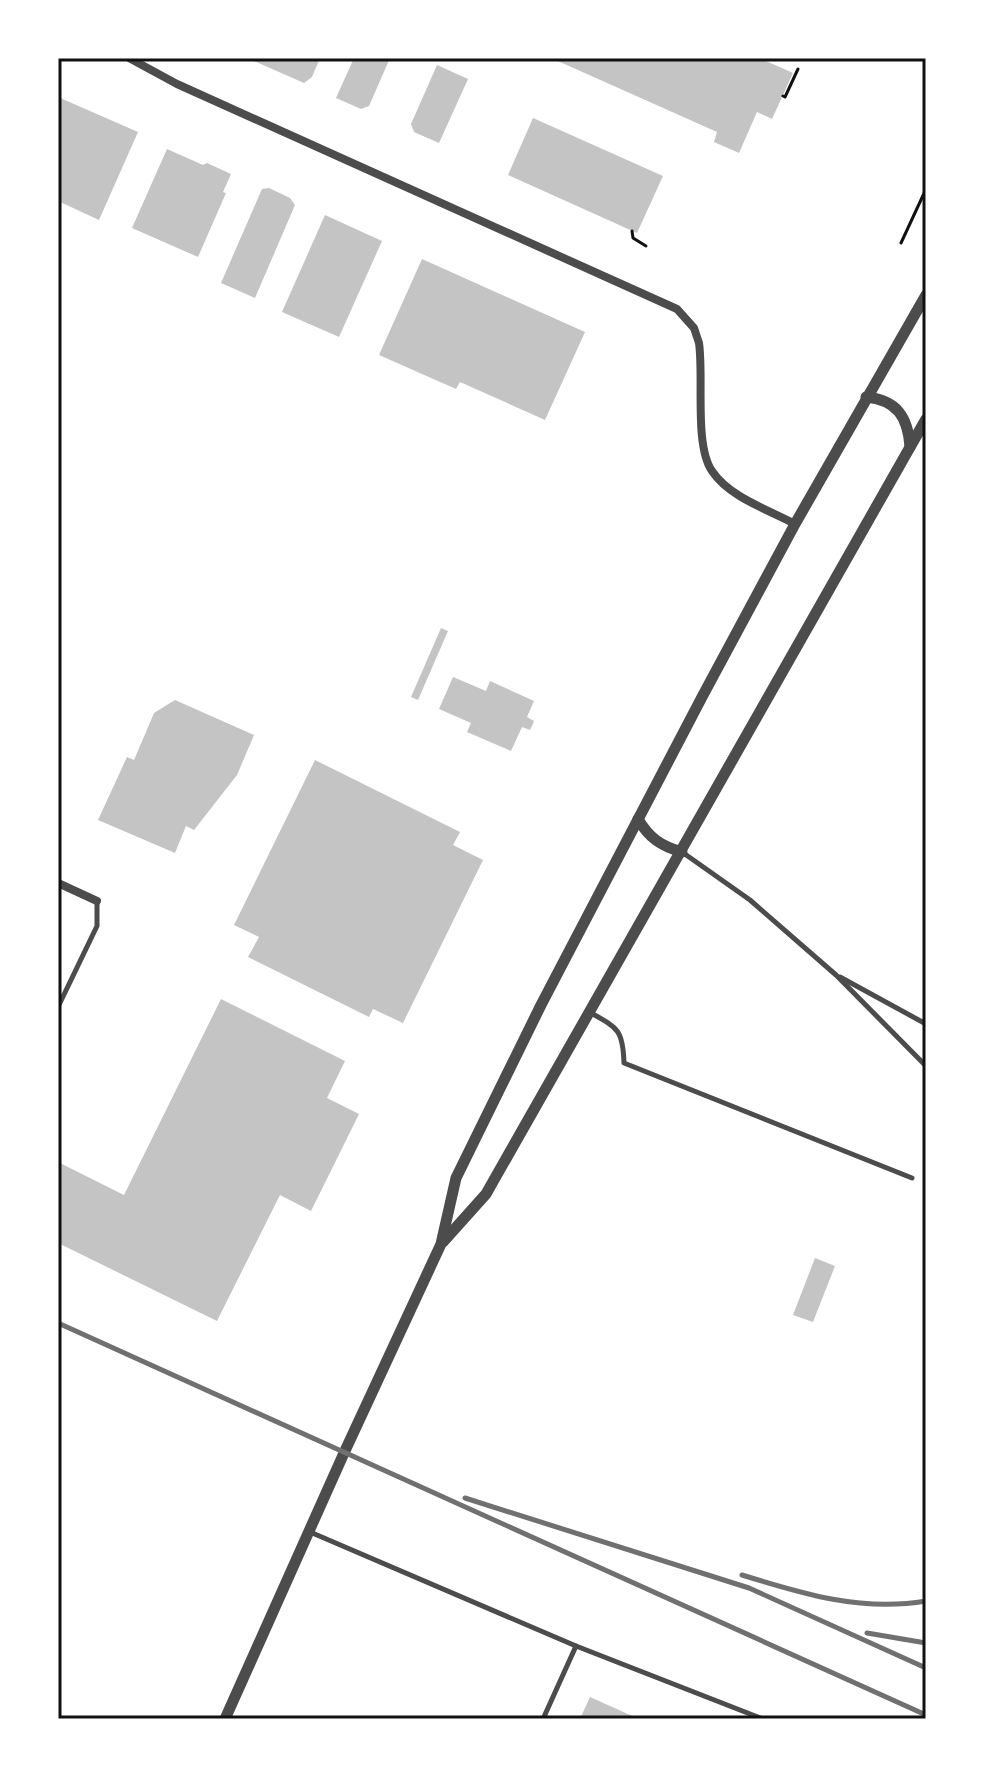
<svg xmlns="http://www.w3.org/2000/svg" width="984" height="1777" viewBox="0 0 984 1777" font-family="Montserrat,sans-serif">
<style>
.building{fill:#c4c4c4}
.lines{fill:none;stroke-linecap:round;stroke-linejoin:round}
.path{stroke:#111;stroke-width:3}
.service{stroke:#4c4c4c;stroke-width:5}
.minor{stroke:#4c4c4c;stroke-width:8}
.tertiary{stroke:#4c4c4c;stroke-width:11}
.rail{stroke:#707070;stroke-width:5}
.neatline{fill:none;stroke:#111;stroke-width:3}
</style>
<rect width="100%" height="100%" fill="#fff"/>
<g class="building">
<path d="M247,58H320L312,77L304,83Z"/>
<path d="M354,58H390L369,106L361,109L336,98Z"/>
<path d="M551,58H759L793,73L772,119L757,112L739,153L714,142L717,132Z"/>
<path d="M437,65L468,79L439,143L414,132L411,124Z"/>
<path d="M58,97L138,132L99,220L58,201Z"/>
<path d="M533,118L663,176L637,233L508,175Z"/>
<path d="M167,149L203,165L207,163L231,174L223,192L226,193L198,257L132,228Z"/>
<path d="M269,188L290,198L295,205L255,298L221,283L262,189Z"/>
<path d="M325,215L382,241L339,337L282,312Z"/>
<path d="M422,259L585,332L545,420L460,382L456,389L379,355Z"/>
<path d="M441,628L448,631L418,700L411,697Z"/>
<path d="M453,677L486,691L490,681L534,701L527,717L534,721L532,726L530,730L522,727L511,751L467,732L471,723L439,709Z"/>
<path d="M175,700L254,735L237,775L194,830L186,826L175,853L98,820L127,757L134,760L154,713Z"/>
<path d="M315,760L460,832L453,845L483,860L403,1023L373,1009L369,1017L248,957L259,937L234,925Z"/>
<path d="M221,999L345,1061L327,1098L359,1114L311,1211L280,1195L217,1321L58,1243V1162L124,1195Z"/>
<path d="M815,1258L835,1266L813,1322L793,1315Z"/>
<path d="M590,1697L639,1719H580Z"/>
</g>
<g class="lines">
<g class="path">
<path d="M783,96L785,97L798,69"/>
<path d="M632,231L633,238L646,246"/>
<path d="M901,243L926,189"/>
</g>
<g class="service">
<path d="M682,852L750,900L836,975L926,1066"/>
<path d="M840,977L926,1024"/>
<path d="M58,1007L97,926V901"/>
<path d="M591,1013C618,1028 623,1030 624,1063L912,1178"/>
<path d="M310,1532L576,1646L763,1719"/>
<path d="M543,1719L576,1646"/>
</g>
<g class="minor">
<path d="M129,58L177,84L677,309L694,328L699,343C704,377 694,445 712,471C729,497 769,510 795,524"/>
<path d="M58,883L97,901"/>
</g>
<g class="tertiary">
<path d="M866,397C897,400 908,417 910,447"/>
<path d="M638,819C649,838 661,846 682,852"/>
<path d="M443,1242L486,1194L926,419"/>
<path d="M225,1719L344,1453L441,1244L456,1178L541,1005L702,697L795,524L926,295"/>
</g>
<g class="rail">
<path d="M58,1323L926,1715"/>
<path d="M465,1498L749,1588L926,1668"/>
<path d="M742,1575C803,1594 862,1612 926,1601"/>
<path d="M867,1633L926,1643"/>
</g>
</g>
<rect width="984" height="1777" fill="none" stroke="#ffffff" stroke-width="120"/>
<rect x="60" y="60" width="864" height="1657" class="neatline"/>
</svg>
